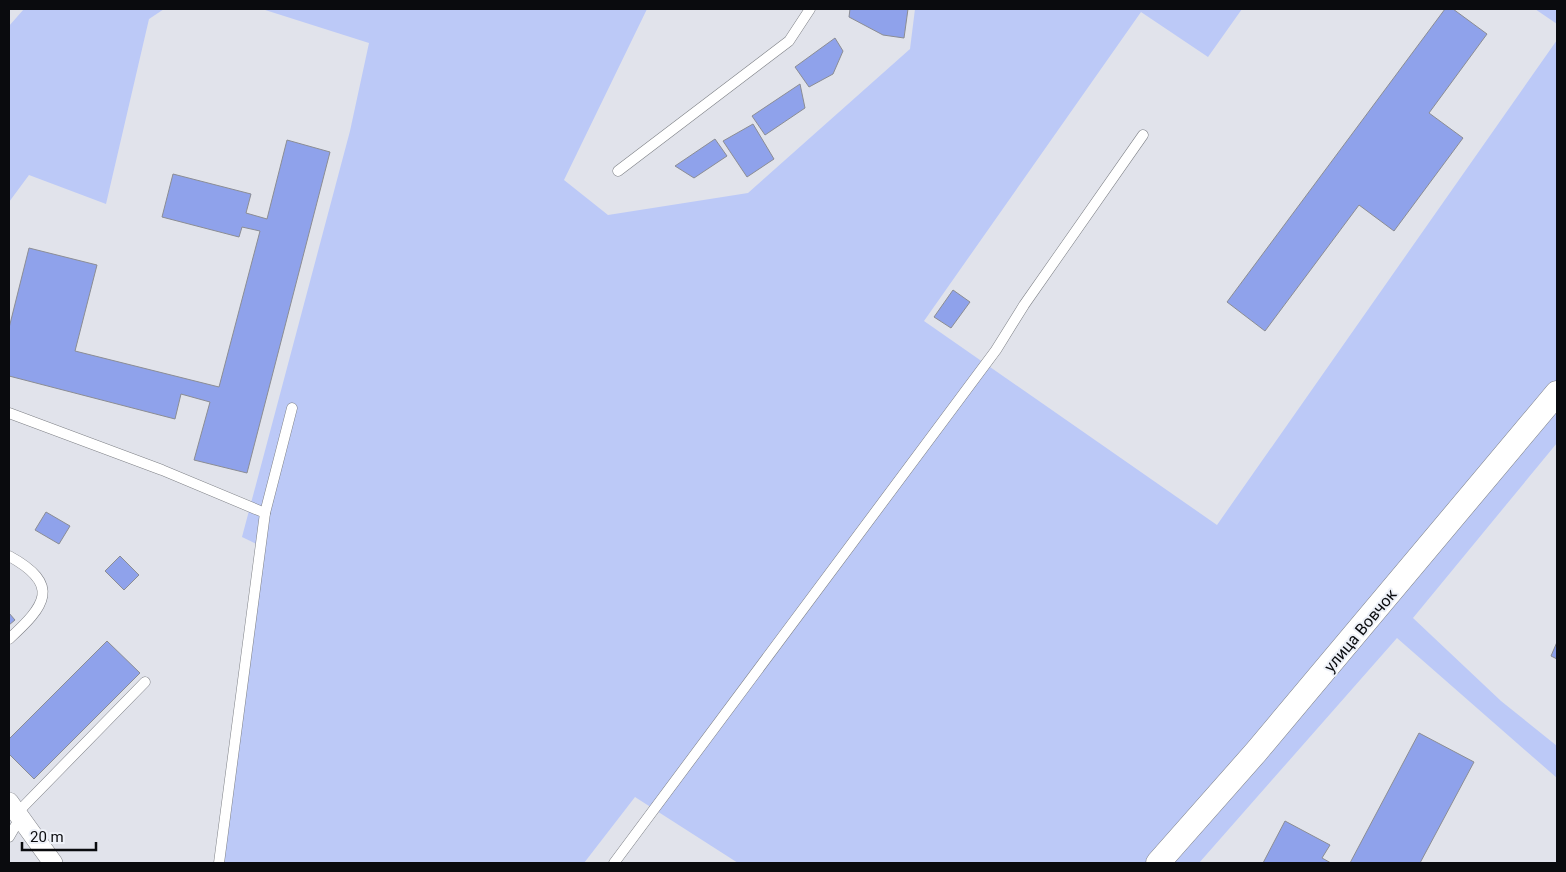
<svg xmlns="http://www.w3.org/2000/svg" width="1566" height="872" viewBox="0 0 1566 872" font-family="Roboto,sans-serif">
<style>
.green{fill:#bcc9f7}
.building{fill:#8fa2eb;stroke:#8b8d94}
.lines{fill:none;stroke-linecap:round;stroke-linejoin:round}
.service-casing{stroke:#7e8086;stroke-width:11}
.minor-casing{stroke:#7e8086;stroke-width:20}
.tertiary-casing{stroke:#7e8086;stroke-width:25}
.service{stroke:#fff;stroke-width:10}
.minor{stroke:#fff;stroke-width:19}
.tertiary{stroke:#fff;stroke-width:24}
.labels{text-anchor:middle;stroke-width:4;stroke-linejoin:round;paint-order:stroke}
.street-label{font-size:16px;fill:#0a0b0e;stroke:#eef1f8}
</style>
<rect width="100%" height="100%" fill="#e1e3eb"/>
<g class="green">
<path d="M24,9H164L149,19L106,204L29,175L9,202V26Z"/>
<path d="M262,9H647L564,180L608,215L748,193L910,49L915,9H1242L1208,57L1141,12L924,321L1217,525L1557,40V443L1413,618L1501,701L1557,746V778L1397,638L1199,863H738L635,797L584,863H219L261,546L242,537L350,131L369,43Z"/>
<path d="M1535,9H1557V24Z"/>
</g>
<g class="building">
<path d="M850,9H908L904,38L883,35L849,17Z"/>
<path d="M1445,9H1453L1487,34L1429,113L1463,138L1394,231L1359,205L1265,331L1227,302Z"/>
<path d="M835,38L843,51L833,74L809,87L795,67Z"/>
<path d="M800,84L805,108L765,135L752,116Z"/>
<path d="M753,124L774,159L747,177L723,141Z"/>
<path d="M715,139L727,156L694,178L675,166Z"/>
<path d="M287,140L330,152L247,473L194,460L210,402L181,394L175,419L9,376V328L29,248L97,265L75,351L219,387L260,231L242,227L239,237L162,217L173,174L251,194L246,213L267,219Z"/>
<path d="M953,290L970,302L951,328L934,317Z"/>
<path d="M46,512L70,526L59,544L35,530Z"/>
<path d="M120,556L139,575L124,590L105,571Z"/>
<path d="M9,613L15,620L9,625Z"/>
<path d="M107,641L140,673L34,779L9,754V739Z"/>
<path d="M1557,642V659L1551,656Z"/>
<path d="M1419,733L1474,762L1420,863H1350Z"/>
<path d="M1285,821L1330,845L1322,858L1331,863H1263Z"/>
</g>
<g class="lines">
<defs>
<g id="service">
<path d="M618,171L789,41L810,9"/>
<path d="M9,413L162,470L265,513"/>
<path d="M9,556C62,585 45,606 9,639"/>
<path d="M17,813L145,682"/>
<path d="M9,837L20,818"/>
<path d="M219,863L265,513L292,408"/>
<path d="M614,863L996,350L1024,305L1143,135"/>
</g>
<path id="minor" d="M9,802L53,863"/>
<path id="tertiary" d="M1158,863L1256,752L1557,393"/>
</defs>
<use href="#service" class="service-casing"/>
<use href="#minor" class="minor-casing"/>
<use href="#tertiary" class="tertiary-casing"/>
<use href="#service" class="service"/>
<use href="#minor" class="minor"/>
<use href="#tertiary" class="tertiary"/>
</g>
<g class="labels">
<g class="street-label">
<text transform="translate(1360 630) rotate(-50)" y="6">улица Вовчок</text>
</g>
</g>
<rect width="1566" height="872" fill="none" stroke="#0a0b0e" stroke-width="20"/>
<path d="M22 842v8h74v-8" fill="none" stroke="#0a0b0e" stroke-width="2.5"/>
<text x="30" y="842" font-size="15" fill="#0a0b0e" stroke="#eef1f8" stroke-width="4" paint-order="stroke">20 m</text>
</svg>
